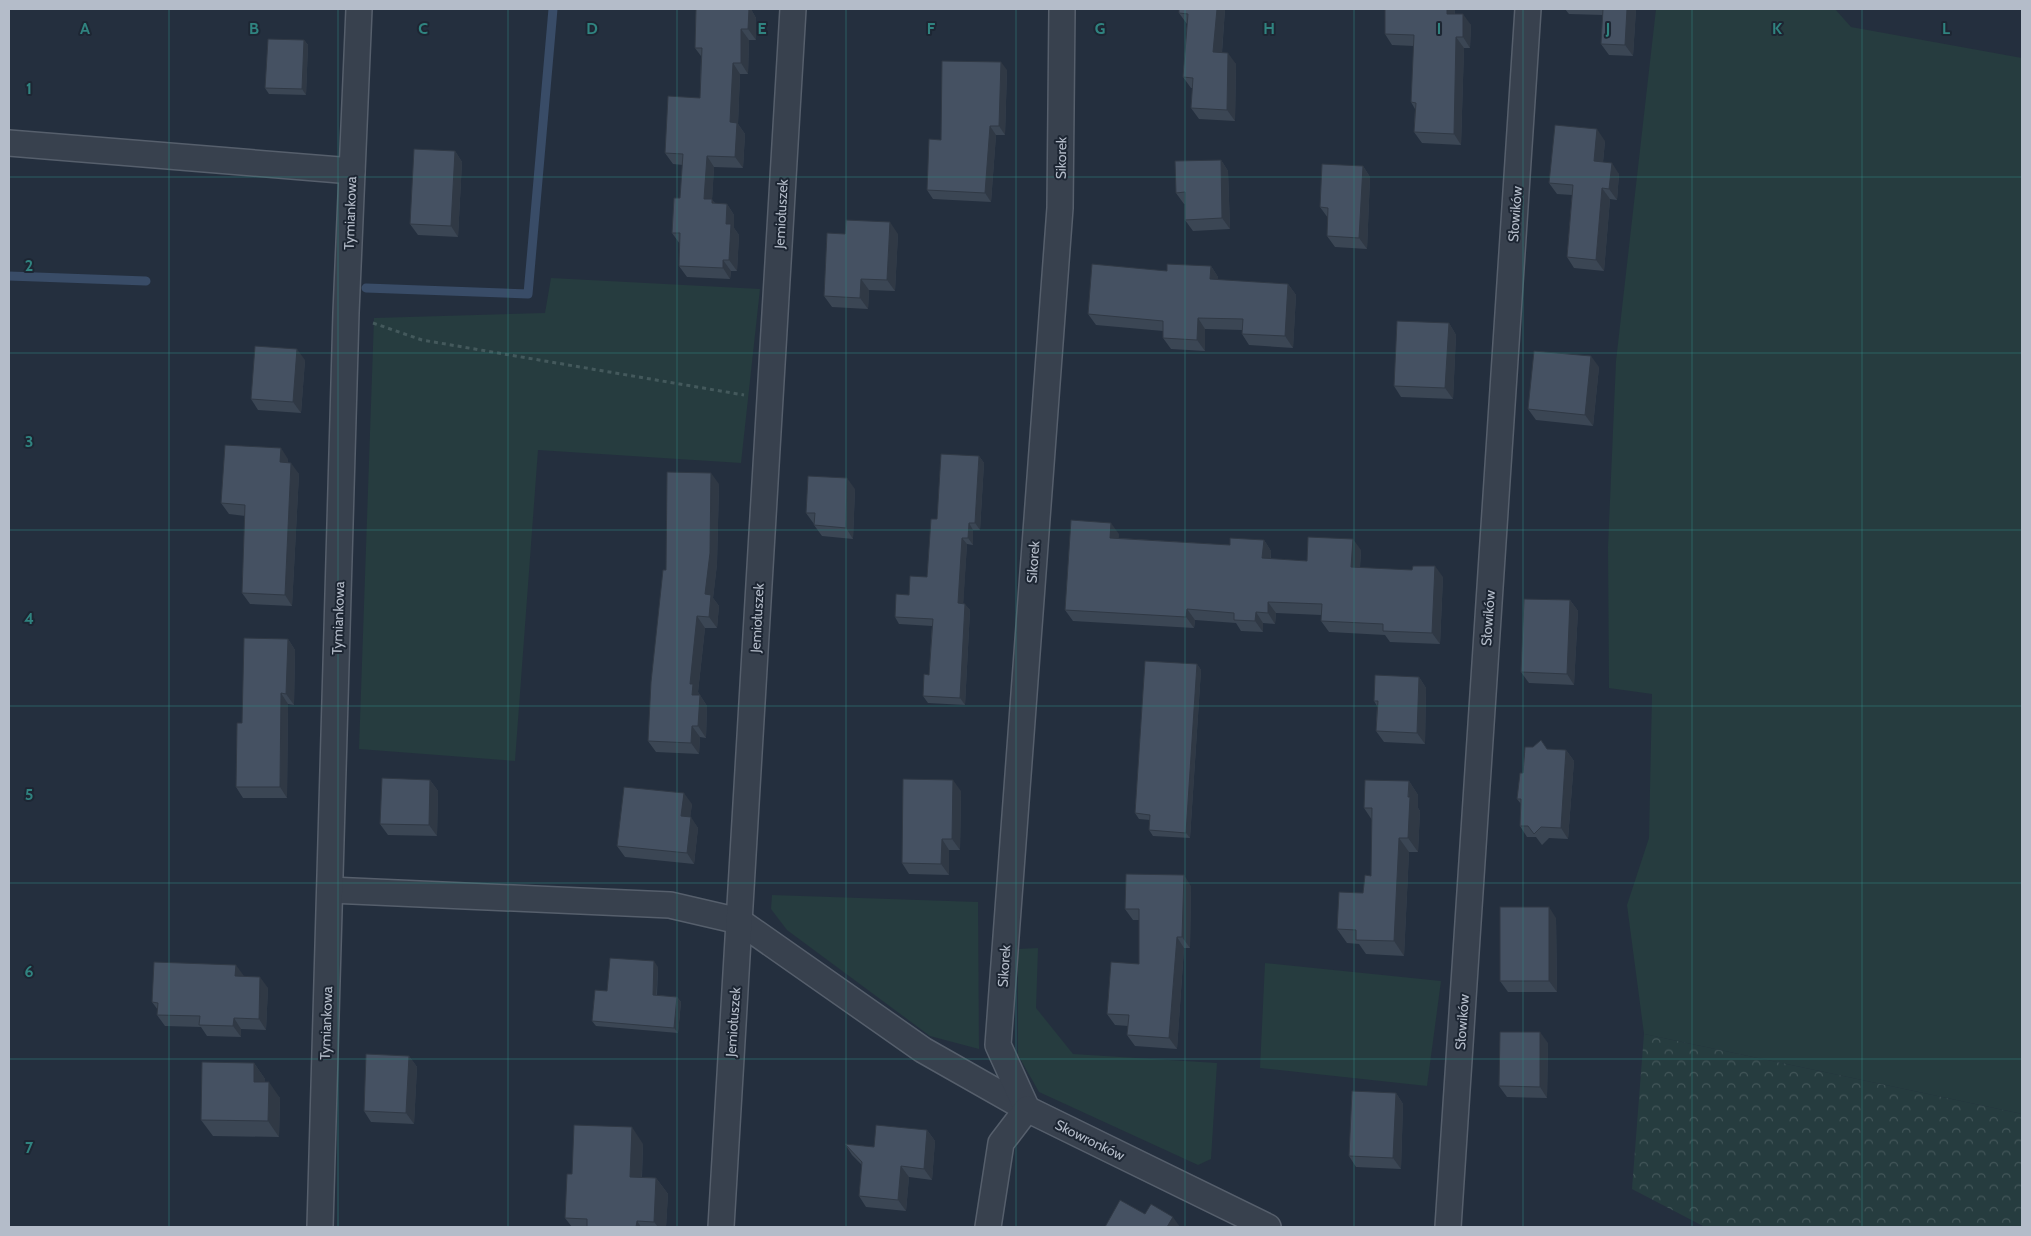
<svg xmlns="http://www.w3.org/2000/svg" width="2031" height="1236" viewBox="0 0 2031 1236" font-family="Cabin,sans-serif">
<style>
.grass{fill:#263c3f}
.forest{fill:url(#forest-crowns)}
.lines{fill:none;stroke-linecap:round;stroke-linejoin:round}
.stream{stroke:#394c67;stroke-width:9}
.street-casing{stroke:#565f6c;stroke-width:28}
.path{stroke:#44595c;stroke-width:3;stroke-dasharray:4 4;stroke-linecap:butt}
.street{stroke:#38414e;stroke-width:25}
.wall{fill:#3b4654}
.shaded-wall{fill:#303945}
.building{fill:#455162;stroke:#303945}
.grid{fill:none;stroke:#308480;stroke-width:1;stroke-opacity:0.55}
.labels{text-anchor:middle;stroke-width:4;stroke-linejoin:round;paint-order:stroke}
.street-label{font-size:14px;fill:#b4bcc9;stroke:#1d2633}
.grid-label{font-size:16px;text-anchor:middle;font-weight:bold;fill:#308480;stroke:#1d2633;stroke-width:4;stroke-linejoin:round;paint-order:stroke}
</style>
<defs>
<pattern id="forest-crowns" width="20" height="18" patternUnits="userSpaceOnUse" patternTransform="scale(1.25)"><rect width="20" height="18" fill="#263c3f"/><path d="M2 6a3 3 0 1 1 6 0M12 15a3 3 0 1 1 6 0" fill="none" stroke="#435659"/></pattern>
</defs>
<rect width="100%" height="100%" fill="#242f3e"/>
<g class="grass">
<path d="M1656,9H1835L1851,27L2022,58V1114L1644,1034L1627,905L1649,838L1652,694L1609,688L1608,547L1616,361Z"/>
<path d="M551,278L760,289L741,463L538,450L515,761L359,749L374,318L545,313Z"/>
<path d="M772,895L978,902L979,1049L930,1036L787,930L771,909Z"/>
<path d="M1038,948L1036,1008L1073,1054L1217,1063L1211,1159L1198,1165L1039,1092L1018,1055V949Z"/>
<path d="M1265,963L1441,981L1427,1086L1260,1068Z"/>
</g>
<path class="forest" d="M1644,1034L2022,1114V1227H1705L1632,1189Z"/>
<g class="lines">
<g class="stream">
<path d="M9,276L146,281"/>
<path d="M366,288L528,294L553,9"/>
</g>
<defs>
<g id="street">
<path d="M9,143L352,171"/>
<path d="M330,890L670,905L739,921L923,1050L1027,1109"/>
<path d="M1027,1109L998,1045L1060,208L1062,9"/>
<path d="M320,1227L346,313L359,9"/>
<path d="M721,1227L793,9"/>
<path d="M988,1227L1001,1143L1027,1109L1268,1227"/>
<path d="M1448,1227L1528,9"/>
</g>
</defs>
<use href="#street" class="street-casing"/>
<path class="path" d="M373,323L422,340L744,395"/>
<use href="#street" class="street"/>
</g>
<g class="wall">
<path d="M696,9H752V11L756,18V40H749L748,74H740L738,124L745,134L743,168L714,167L712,200L715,203L727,204L734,215V228L739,235L737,271H731L730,279L687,277L679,266L680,244L672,233L680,198L683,165L673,164L665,153L700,98L701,56L695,48Z"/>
<path d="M1225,9L1222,53L1236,64L1235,121L1199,119L1191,108L1193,88H1191L1183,77L1187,24L1179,13Z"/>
<path d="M1385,9H1455V14L1471,25L1470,48H1464L1461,145L1422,143L1414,132L1415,109L1411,102L1414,46L1392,45L1385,34Z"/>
<path d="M1565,9H1636L1633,56L1609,55L1601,44L1603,15L1569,14Z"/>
<path d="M304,40L308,45L306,95L269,94L265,88Z"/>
<path d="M1007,70L1005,135H996L991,202L933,199L927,190L941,140Z"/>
<path d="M1605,141L1603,162L1619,174L1617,200L1610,199L1604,271L1574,268L1567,257L1572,195L1557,194L1549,183Z"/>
<path d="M455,151L462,162L458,237L418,235L410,224Z"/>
<path d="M1221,160L1228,171L1230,229L1193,231L1185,220V204H1184L1176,193Z"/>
<path d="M1363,166L1370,177L1367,249L1335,247L1327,236L1328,218L1320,207Z"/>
<path d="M845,234H898L895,291L869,290L868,309L832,307L824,296Z"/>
<path d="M1211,266L1218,277V280L1288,284L1296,295L1293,348L1249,345L1242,334V330L1205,329V351L1171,349L1163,338V331L1096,325L1088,314Z"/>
<path d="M1449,323L1456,335L1453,399L1401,397L1394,386Z"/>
<path d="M305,360L301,413L258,410L251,399Z"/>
<path d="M1599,367L1593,426L1536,420L1528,409Z"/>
<path d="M979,456L984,463L980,530H973V545L967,544L963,603L970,610L965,705L928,703L923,696L929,675L932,626L899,624L895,617L909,595L927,577L937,519Z"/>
<path d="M288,459V463L299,474L292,606L250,604L242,593L245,516L229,514L221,503Z"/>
<path d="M719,484L717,564L713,598L719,606L717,628H705L698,692L707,706L706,738L700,737L699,754L656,752L648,741L666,570Z"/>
<path d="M855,489L853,539L822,536L814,525V524L806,513Z"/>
<path d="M1119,534L1118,538L1230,545L1264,540L1271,551V559L1307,561L1361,550L1360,568L1443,577L1440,644L1390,642L1385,635L1329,632L1321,621V615L1276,613L1275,624L1263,623V632L1241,631L1236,623L1195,620L1194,628L1073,621L1065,610Z"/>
<path d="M1570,600L1578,611L1574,685L1529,683L1521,672Z"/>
<path d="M288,639L295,650L294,705L288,704L287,798H243L236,787L242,723Z"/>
<path d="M1197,664L1201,670L1190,838L1153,836L1149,830L1150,820L1139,819L1135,813Z"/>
<path d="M1419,677L1426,688L1425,744L1384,742L1376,731L1377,706L1374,701Z"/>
<path d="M1547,749L1566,750L1574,761L1568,839L1549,838L1542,845L1536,837H1527L1520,826L1521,804L1517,799L1523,773Z"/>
<path d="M430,780L438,791L437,836L388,835L380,824Z"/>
<path d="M1409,781L1418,795V808L1420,811L1418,852H1409L1404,956L1366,954L1359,944L1347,943L1337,929L1363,893L1371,876L1372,820L1364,808Z"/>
<path d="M961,791L960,850H949V875L909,874L902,863Z"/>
<path d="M692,804L690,817L698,828L694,864L625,857L617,846Z"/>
<path d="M1191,886L1190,948H1184L1177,1049L1135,1046L1127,1035L1128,1026L1115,1025L1107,1014L1139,964V920H1133L1125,909Z"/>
<path d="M1556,918L1557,992H1508L1500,981Z"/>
<path d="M658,967L657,995L677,997L681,1002L678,1033L596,1026L592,1021L607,991Z"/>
<path d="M243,976L268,988L266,1030L241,1029V1037L207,1036L201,1027L165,1026L157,1015L158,1010L152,1002Z"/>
<path d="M1548,1043L1547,1098L1507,1097L1499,1086Z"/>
<path d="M409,1056L417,1067L414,1124L371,1122L364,1111Z"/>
<path d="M254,1063L265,1079V1082L280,1098L279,1137L213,1136L201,1120Z"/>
<path d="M1396,1093L1403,1104L1401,1169L1356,1167L1349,1156Z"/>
<path d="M927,1130L935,1141L932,1180L909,1177L906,1211L866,1207L859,1196L862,1165L852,1155L845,1144L874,1147Z"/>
<path d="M643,1144L642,1177L656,1178L668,1194L666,1227H572L565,1218Z"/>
</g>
<g class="shaded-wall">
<path d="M745,9H752V11L756,18V40L748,29Z"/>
<path d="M1217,9H1225L1221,63L1213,52Z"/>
<path d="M1447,9H1455L1454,25L1447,14Z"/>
<path d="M1627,9H1636L1633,56L1625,45Z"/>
<path d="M1463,14L1471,25L1470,48L1463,37Z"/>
<path d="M741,29L749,40L748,74L741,63Z"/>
<path d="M1456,37L1464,48L1461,145L1454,134Z"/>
<path d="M304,40L308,45L306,95L302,89Z"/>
<path d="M1228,53L1236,64L1235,121L1227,110Z"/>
<path d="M1001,62L1007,70L1005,135L999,126Z"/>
<path d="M733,63L740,74L738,124L745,134L743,168L735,157L730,122Z"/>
<path d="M990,126L996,135L991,202L985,193Z"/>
<path d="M1597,129L1605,141L1602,172L1594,161Z"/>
<path d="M455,151L462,162L458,237L451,226Z"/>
<path d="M707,156L714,167L712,200L719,210L704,199Z"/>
<path d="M1221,160L1228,171L1230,229L1222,218Z"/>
<path d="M1612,163L1619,174L1617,200L1609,189Z"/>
<path d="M1363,166L1370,177L1367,249L1359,238Z"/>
<path d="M1602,188L1610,199L1604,271L1596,260Z"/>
<path d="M727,204L734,215V228L739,235L737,271L729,260L726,224Z"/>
<path d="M890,222L898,234L895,291L887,280Z"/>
<path d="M723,260L731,271L730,279L723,268Z"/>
<path d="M1211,266L1218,277V290L1210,279Z"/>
<path d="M861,279L869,290L868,309L860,298Z"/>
<path d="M1288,284L1296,295L1293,348L1285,336Z"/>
<path d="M1198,318L1205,329V351L1197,340Z"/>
<path d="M1449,323L1456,335L1453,399L1445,388Z"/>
<path d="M297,349L305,360L301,413L293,402Z"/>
<path d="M1591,356L1599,367L1593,426L1585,415Z"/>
<path d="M281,448L288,459L287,473L280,462Z"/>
<path d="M979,456L984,463L980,530L975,523Z"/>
<path d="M291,463L299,474L292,606L285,595Z"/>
<path d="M711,473L719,484L717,564L713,598L719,606L717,628L709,617L705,594Z"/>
<path d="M847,478L855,489L853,539L846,528Z"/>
<path d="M969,523L973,530V545L968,538Z"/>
<path d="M1111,523L1119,534L1118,549L1110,538Z"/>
<path d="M962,538L967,544L963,610L958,603Z"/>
<path d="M1353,539L1361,550L1359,578L1351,567Z"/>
<path d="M1264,540L1271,551L1270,569L1262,558Z"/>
<path d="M1435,566L1443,577L1440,644L1432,633Z"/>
<path d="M1570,600L1578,611L1574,685L1567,674Z"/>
<path d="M1268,602L1276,613L1275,624L1268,613Z"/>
<path d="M965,604L970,610L965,705L960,698Z"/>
<path d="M1187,609L1195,620L1194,628L1186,617Z"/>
<path d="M1256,612L1263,623V632L1255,621Z"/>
<path d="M697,616L705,628L698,692L707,706L706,738L698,726L690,684Z"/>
<path d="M288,639L295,650L294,705L286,694Z"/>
<path d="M1197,664L1201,670L1190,838L1186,833Z"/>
<path d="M1419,677L1426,688L1425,744L1417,733Z"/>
<path d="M281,693L288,704L287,798L280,787Z"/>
<path d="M692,726L700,737L699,754L691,743Z"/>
<path d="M1566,750L1574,761L1568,839L1561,828Z"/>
<path d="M430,780L438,791L437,836L429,825Z"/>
<path d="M953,780L961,791L960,850L952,839Z"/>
<path d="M1409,781L1418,795V808L1420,811L1418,852L1408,838Z"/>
<path d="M684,793L692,804L689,827L681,816Z"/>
<path d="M691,817L698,828L694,864L687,853Z"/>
<path d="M1399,838L1409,852L1404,956L1394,941Z"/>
<path d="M942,839L949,850V875L941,864Z"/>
<path d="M1184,875L1191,886L1190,948L1182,937Z"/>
<path d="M1549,907L1556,918L1557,992L1549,981Z"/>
<path d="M1177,937L1184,948L1177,1049L1169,1038Z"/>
<path d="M654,961L658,967L656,1000L653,995Z"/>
<path d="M236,965L244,976H235Z"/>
<path d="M260,977L268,988L266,1030L259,1019Z"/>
<path d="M677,997L681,1002L678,1033L674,1028Z"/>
<path d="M234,1018L241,1029V1037L233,1026Z"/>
<path d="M1540,1032L1548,1043L1547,1098L1540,1087Z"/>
<path d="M409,1056L417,1067L414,1124L406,1113Z"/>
<path d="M254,1063L265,1079V1098L254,1082Z"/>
<path d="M269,1082L280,1098L279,1137L268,1121Z"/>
<path d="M1396,1093L1403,1104L1401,1169L1393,1158Z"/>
<path d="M632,1127L643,1144L641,1193L630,1177Z"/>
<path d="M927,1130L935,1141L932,1180L924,1169Z"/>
<path d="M901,1166L909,1177L906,1211L898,1200Z"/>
<path d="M656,1178L668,1194L666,1227H658L654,1222Z"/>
<path d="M1173,1217L1180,1227H1167Z"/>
<path d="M637,1221L641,1227H636Z"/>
</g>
<g class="building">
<path d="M696,9H749L748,29H741V63H733L730,122L737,123L735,157L707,156L704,199H712V203L727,204L726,224H731L729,260H723V268L679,266L680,233H672L674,198H680L683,154L665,153L668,96L700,98L702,48H695Z"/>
<path d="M1179,9H1217L1213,52L1228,53L1227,110L1191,108L1193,78L1183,77L1188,14L1179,13Z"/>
<path d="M1385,9H1447V14H1463V37H1456L1454,134L1414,132L1416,103L1411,102L1414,35L1385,34Z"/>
<path d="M1603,9H1627L1625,45L1601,44Z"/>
<path d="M268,39L304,40L302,89L265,88Z"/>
<path d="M942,61L1001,62L999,126H990L985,193L927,190L929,139L941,140Z"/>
<path d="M1555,125L1597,129L1594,161L1612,163L1609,189L1602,188L1596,260L1567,257L1573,185L1549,183Z"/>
<path d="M414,149L455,151L451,226L410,224Z"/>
<path d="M1221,160L1222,218L1185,220V192L1176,193L1175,161Z"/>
<path d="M1322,164L1363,166L1359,238L1327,236L1328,208L1320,207Z"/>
<path d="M846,220L890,222L887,280L861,279L860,298L824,296L827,233L845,234Z"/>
<path d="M1092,264L1167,271V264L1211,266L1210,279L1288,284L1285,336L1242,334L1243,319L1198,318L1197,340L1163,338V321L1088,314Z"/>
<path d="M1397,321L1449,323L1445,388L1394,386Z"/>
<path d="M255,346L297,349L293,402L251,399Z"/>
<path d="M1534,351L1591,356L1585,415L1528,409Z"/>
<path d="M225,445L281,448L280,462L291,463L285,595L242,593L245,505L221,503Z"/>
<path d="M941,454L979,456L975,523H969L968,538H962L958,603L965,604L960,698L923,696L924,674L929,675L933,619L895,617L896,594L909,595L910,576L927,577L931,519H937Z"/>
<path d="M667,472L711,473L710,553L705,594L711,595L709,617L697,616L690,684H693L692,695H700L698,726H692L691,743L648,741L651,682L663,570H666Z"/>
<path d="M808,476L847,478L846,528L814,525L815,513H806Z"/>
<path d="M1071,520L1111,523L1110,538L1230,545V538L1264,540L1262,558L1307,561L1308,537L1353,539L1351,567L1412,570L1413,566H1435L1432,633L1383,631V624L1321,621L1322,604L1268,602V613L1256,612L1255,621L1234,620V613L1187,609L1186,617L1065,610Z"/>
<path d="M1524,599L1570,600L1567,674L1521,672Z"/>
<path d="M244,638L288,639L286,694L281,693L280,787H236L237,723H242Z"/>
<path d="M1145,661L1197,664L1186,833L1149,830L1150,815L1135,813Z"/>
<path d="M1375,675L1419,677L1417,733L1376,731L1378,701H1374Z"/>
<path d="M1541,740L1547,749L1566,750L1561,828L1541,827L1534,834L1528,826H1520L1521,799H1517L1520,773H1523L1525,747H1533Z"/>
<path d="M382,778L430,780L429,825L380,824Z"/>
<path d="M903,779L953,780L952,839H942L941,864L902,863Z"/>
<path d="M1365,780L1409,781L1408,797H1410L1408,838H1399L1394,941L1356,940V930L1337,929L1339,892L1363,893L1365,875L1371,876L1372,808H1364Z"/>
<path d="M624,787L684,793L681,816L691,817L687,853L617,846Z"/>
<path d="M1126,874L1184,875L1182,937H1177L1169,1038L1127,1035L1129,1015L1107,1014L1111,962L1139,964V909H1125Z"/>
<rect x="1500" y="907" width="49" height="74"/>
<path d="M610,958L654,961L653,995L677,997L674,1028L592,1021L595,990L607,991Z"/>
<path d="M154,962L236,965L235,976L260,977L259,1019L234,1018L233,1026L199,1025L200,1016L157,1015L158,1003L152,1002Z"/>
<path d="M1500,1032H1540V1087L1499,1086Z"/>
<path d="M366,1054L409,1056L406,1113L364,1111Z"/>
<path d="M202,1062L254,1063V1082H269L268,1121L201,1120Z"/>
<path d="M1352,1091L1396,1093L1393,1158L1349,1156Z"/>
<path d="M574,1125L632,1127L630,1177L656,1178L654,1222L637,1221L636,1227H587V1219L565,1218L567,1174H572Z"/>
<path d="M876,1125L927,1130L924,1169L901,1166L898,1200L859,1196L862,1162L845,1144L874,1147Z"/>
<path d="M1120,1200L1145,1214L1151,1204L1173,1217L1167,1227H1105Z"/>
</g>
<path class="grid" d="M169,9V1227M338,9V1227M508,9V1227M677,9V1227M846,9V1227M1016,9V1227M1185,9V1227M1354,9V1227M1523,9V1227M1692,9V1227M1862,9V1227M9,177H2022M9,353H2022M9,530H2022M9,706H2022M9,883H2022M9,1059H2022"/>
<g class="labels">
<g class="street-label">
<text transform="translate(1061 158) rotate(-89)" y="5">Sikorek</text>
<text transform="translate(350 213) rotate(-88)" y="5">Tymiankowa</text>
<text transform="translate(781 214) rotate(-87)" y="5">Jemiołuszek</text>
<text transform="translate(1515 214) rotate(-86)" y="5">Słowików</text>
<text transform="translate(1033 562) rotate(-86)" y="5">Sikorek</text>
<text transform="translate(338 618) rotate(-88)" y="5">Tymiankowa</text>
<text transform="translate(757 618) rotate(-87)" y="5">Jemiołuszek</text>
<text transform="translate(1488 618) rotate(-86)" y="5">Słowików</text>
<text transform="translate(1004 966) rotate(-86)" y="5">Sikorek</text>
<text transform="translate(733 1022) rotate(-86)" y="5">Jemiołuszek</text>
<text transform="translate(1462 1022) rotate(-86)" y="5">Słowików</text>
<text transform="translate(326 1023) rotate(-88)" y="5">Tymiankowa</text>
<text transform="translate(1090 1140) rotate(26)" y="5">Skowronków</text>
</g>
</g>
<g class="grid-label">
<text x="85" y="34">A</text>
<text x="254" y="34">B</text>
<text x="423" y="34">C</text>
<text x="592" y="34">D</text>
<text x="762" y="34">E</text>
<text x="931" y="34">F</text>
<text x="1100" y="34">G</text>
<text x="1269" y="34">H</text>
<text x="1439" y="34">I</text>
<text x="1608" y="34">J</text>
<text x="1777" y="34">K</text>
<text x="1946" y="34">L</text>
<text x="29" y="94">1</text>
<text x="29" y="271">2</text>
<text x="29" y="447">3</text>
<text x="29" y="624">4</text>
<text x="29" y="800">5</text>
<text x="29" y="977">6</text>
<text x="29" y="1153">7</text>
</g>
<rect width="2031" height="1236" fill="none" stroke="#b4bcc9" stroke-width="20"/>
</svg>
